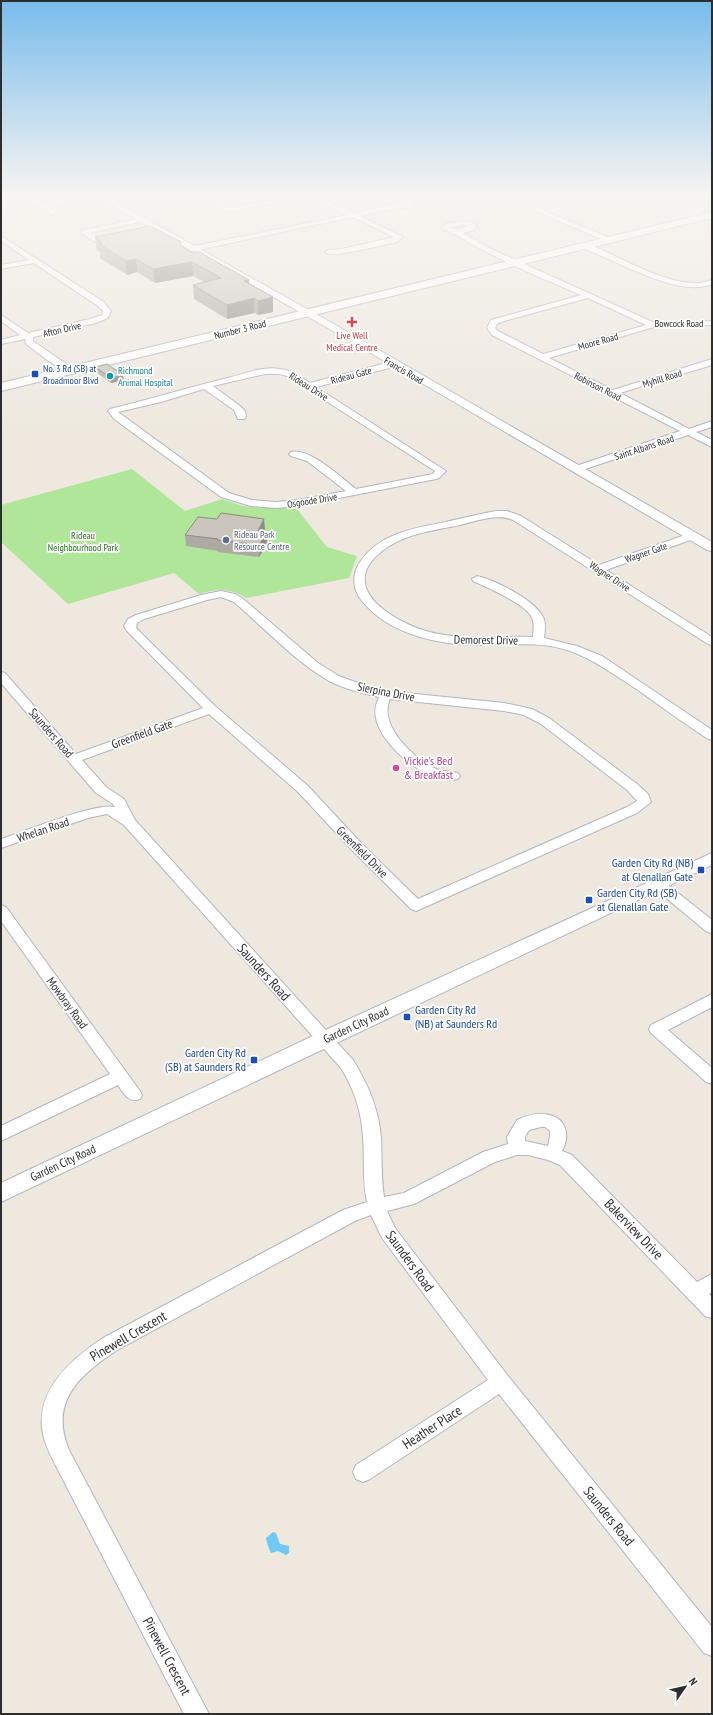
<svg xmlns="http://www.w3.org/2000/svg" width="713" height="1715" viewBox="0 0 713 1715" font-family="'PT Sans Narrow',sans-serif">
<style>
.green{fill:#b0e69a}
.water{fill:#6fc9f3}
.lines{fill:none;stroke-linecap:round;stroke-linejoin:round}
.minor-casing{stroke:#b3b4c0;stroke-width:2}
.tertiary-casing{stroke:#b3b4c0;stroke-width:2}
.secondary-casing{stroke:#b3b4c0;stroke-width:2}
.minor{fill:#fff;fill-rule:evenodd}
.tertiary{fill:#fff;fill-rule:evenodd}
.secondary{fill:#fff;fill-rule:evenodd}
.wall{fill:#aeaaa3}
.shaded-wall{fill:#8d8b84}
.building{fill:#cac6bd;stroke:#8d8b84}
.health-dot{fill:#e0444e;stroke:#fff;stroke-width:1.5}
.transit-dot{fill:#1a4fb4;stroke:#fff;stroke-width:1.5}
.culture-dot{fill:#0f9aa8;stroke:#fff;stroke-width:1.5}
.service-dot{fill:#5c6f8a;stroke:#fff;stroke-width:1.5}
.hotel-dot{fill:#d1479c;stroke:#fff;stroke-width:1.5}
.labels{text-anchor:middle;stroke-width:3.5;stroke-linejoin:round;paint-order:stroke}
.far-street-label{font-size:10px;fill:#2d2d2d;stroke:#fff}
.far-health-label{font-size:10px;fill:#be3a42;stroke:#fff}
.far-transit-label{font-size:10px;fill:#164399;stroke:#fff;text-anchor:start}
.far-culture-label{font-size:10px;fill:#0d838f;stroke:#fff;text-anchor:start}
.far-service-label{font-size:10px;fill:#4e5e75;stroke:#fff;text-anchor:start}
.far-park-label{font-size:10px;fill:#266e18;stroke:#fff}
.street-label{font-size:12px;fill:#2d2d2d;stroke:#fff}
.hotel-label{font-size:12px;fill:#b23c85;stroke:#fff;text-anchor:start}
.transit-label{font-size:12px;fill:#164399;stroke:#fff;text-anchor:end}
.near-street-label{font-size:14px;fill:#2d2d2d;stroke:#fff}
</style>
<rect width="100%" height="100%" fill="#eee8df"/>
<path class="green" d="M132,469L185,511L222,499L243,506L260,508H296L327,547L357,556L349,578L246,598C231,588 216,589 199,594L174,573L68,604L1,542V505Z"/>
<path class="water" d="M273,1532L276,1533L280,1544L289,1546V1553L286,1555L278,1551L271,1553C270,1551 266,1541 266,1538Z"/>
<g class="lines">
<defs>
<g id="minor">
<path d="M17,194H25L41,203L92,194L100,195L97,197L46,206L56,212V214L54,215Z"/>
<path d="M196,194H204L231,208L301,194H314L354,213L395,204L400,200L409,199L418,204L410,208H397L360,216L403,237L397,242C384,244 334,259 325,252L329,250L342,249L394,237L353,217L193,251H190V247L347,215L308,196L230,212Z"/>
<path d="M496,194H504L615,240L614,242H608Z"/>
<path d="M593,194L612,196L648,194L645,196L612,200L594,195Z"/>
<path d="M688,194H697L712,200V204Z"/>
<path d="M142,218L145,220L144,221L90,233L107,240L108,242L104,244L93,241L80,232L84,230Z"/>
<path d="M462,221C468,222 473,221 477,226L474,230L463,233L489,248L655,323L712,321V325L654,327L549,358L613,390L712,359V365L620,393L689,429L712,421V427L696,432L712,440V447L688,435L579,471H573L571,469L573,467L680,431L492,335L487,328L491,320L581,295C539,277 497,260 458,236C453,233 446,232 441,228L446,224ZM462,225L469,226L460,229L449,228ZM588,298L646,325L543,354L498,331L495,328L497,324L504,321Z"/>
<path d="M1,236L104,302L111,311L108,318L96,323L33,337V341L75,370L74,372C62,374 36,351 26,344L25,339L1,344V340L20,335L1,321V315L28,333L90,319L102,315L103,311L98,306L34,263L1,269V265L29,260L1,241Z"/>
<path d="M583,244H589C617,256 669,286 700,283C704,282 708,281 712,280V284C708,285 704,287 700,287C668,291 614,260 583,248Z"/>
<path d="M394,361L398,364L397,366L316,387L446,471L439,478L436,479L298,506L276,508L251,506L221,497L114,419L108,411L110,409C151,399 191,387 231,377C247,373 264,366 280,369C292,370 300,377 310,383ZM265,374H279L287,376L435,471L433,474L356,489C342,478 309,447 291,452L289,454L291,456L307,461L346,491L298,500L276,502L252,500L229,493L118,412L161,402L204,389L234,410L238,419H244L246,417L245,411L240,406L213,386Z"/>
<path d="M496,511H507L521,516L599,565L688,534H696L697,536L696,538L606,570L712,637V645L708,644L513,520C498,513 476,521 460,525C436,530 409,533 388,547C328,586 398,627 439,634C470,640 501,636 533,637C533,631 535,624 532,618C527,605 487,587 473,581L472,579L477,576C495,580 535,600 543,617C546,623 545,631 544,638L577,646L602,656L712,730V740L708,739C684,723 661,707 638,690C616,676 595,660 570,651C542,641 514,645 486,645C443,646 390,636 362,601C352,589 352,574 360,562C380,533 414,528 446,522C463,518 479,514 496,511Z"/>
<path d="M221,591L235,594L242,598L318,663L339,676L366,686L386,691L504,703L532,709L549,718L637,784L648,794L651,802L637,813L416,911L411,909L352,850L298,792L209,714L82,760L106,787L124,799L135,820L353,1060C368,1084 379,1109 381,1138C382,1158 381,1177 384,1197L404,1193L483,1152L508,1144L507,1137L517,1120C525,1117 533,1113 541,1114C564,1114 572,1132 562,1151L572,1155L697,1282L712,1274V1292L709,1294L712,1297V1318L705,1316L560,1165L548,1160L528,1155H517L495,1162L414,1204L387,1211L395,1228L508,1376L712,1627V1656L704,1653L499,1394L370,1479L363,1482L356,1479L353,1472L356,1465L488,1380L382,1238L371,1215L355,1221L117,1350C78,1376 48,1403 70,1452L209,1714H184L56,1466C51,1456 45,1445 43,1434C34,1391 71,1359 103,1338L343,1210L367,1202C362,1181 365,1159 363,1138C362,1113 354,1089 341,1068L124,825L107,814L88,818L1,848V839C23,832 96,802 115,807L113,804L96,793L1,683V672L5,673L76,754L203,708L127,631L124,626L128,619L136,615L201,595ZM221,597L234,602C264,628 295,661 329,681C344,689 363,693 379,697C376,704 374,710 376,718C381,746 429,786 458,779L460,776L458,773C451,771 443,772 436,769C414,759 378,726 390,699L504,711L524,715L541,724L627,790L637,801L627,807L418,899L362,844L308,786L215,706L136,628L137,623L144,619L207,600ZM541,1127H545L550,1131V1136L548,1146L525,1141V1137L529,1130Z"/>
<path d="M658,879L663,881L712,920V933L707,932L653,887L651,884L653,881Z"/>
<path d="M1,905L6,907L140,1091L142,1095L140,1099C128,1103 124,1094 118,1085L1,1141V1126L110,1074L1,921Z"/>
<path d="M712,994V1007L668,1030L712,1068V1084L706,1082L651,1033L649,1029L651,1025Z"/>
</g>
<g id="tertiary">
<path d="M92,194H102L339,327L712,542V551L707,550L333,331Z"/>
<path d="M712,853V865L1,1202V1183L332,1027Z"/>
</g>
<path id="secondary" d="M712,212V218L1,391V383Z"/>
</defs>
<use href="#minor" class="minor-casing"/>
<use href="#tertiary" class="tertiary-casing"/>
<use href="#secondary" class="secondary-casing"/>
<use href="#minor" class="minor"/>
<use href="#tertiary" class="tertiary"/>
<use href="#secondary" class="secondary"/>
</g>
<g class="wall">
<path d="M95,237L181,246L190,252L249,280V284L273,312L258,315L254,313L227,319L194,299L193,285L204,282L193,276L155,283L137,272L127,275L100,258V252L97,251Z"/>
<path d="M95,367L124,380L111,383L96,372Z"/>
<path d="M217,519H264L265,531L264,532L267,544L259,557L218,552V551L186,546L185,535Z"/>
</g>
<g class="shaded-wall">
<path d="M136,259L137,272L127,275L126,261Z"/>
<path d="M192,262L193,276L155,283L153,269Z"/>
<path d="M249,280V294L244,281Z"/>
<path d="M273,297V312L258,315V301Z"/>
<path d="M254,298V313L227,319V305Z"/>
<path d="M123,375L124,380L111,383V378Z"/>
<path d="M264,519L265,531L259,543L258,531Z"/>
<path d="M267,533V544L259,557V545Z"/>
</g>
<g class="building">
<path d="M150,226L181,242L180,245L190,252H199L249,280L244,281L273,297L258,301L254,298L227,305L193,285L221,278L192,262L153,269L136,259L126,261L99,244H102L98,241H101L95,237Z"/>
<path d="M107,364L123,375L111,378L95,367Z"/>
<path d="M221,513L264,519L258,531L267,533L259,545L217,540L218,539L185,535L198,517L217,519Z"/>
</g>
<linearGradient id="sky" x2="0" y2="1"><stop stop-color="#77bcec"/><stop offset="0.45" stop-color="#f7f5f1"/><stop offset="1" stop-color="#f7f5f1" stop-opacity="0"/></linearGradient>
<rect width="713" height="434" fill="url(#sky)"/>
<path class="health-dot" d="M350 316h4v4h4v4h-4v4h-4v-4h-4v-4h4z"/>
<g class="transit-dot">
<rect x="31" y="370" width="8" height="8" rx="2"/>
<rect x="697" y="866" width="8" height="8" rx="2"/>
<rect x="585" y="896" width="8" height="8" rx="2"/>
<rect x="403" y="1013" width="8" height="8" rx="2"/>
<rect x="250" y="1056" width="8" height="8" rx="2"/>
</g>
<circle class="culture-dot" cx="110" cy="376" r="4"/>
<circle class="service-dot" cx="226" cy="540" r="4"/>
<circle class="hotel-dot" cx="396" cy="768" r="4"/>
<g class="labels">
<g class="far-street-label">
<text x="679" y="327">Bowcock Road</text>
<text transform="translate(62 329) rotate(-13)" y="4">Afton Drive</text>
<text transform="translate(240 329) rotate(-14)" y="4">Number 3 Road</text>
<text transform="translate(598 341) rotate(-16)" y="4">Moore Road</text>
<text transform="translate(404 370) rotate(30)" y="4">Francis Road</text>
<text transform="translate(351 375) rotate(-15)" y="4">Rideau Gate</text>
<text transform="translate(662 378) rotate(-17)" y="4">Myhill Road</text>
<text transform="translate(309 386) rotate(32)" y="4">Rideau Drive</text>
<text transform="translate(598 386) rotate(27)" y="4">Robinson Road</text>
<text transform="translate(644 447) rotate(-18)" y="4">Saint Albans Road</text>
<text transform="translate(312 500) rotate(-9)" y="4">Osgoode Drive</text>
<text transform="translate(646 552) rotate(-19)" y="4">Wagner Gate</text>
<text transform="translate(610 576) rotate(33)" y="4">Wagner Drive</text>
</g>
<g class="far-health-label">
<text x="352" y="339">Live Well<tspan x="352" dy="12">Medical Centre</tspan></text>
</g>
<g class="far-transit-label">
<text x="43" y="372">No. 3 Rd (SB) at<tspan x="43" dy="12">Broadmoor Blvd</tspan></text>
</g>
<g class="far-culture-label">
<text x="118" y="374">Richmond<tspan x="118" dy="12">Animal Hospital</tspan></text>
</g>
<g class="far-service-label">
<text x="234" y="538">Rideau Park<tspan x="234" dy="12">Resource Centre</tspan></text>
</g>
<g class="far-park-label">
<text x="83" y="539">Rideau<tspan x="83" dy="12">Neighbourhood Park</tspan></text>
</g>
<g class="street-label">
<text transform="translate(486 640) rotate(1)" y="4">Demorest Drive</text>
<text transform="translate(386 692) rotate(11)" y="4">Sierpina Drive</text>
<text transform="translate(51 733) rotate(49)" y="4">Saunders Road</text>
<text transform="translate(142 734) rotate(-20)" y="4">Greenfield Gate</text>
<text transform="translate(43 830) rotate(-19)" y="4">Whelan Road</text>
<text transform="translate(362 852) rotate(45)" y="4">Greenfield Drive</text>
<text transform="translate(67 1003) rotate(54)" y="4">Mowbray Road</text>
<text transform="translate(356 1025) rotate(-25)" y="4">Garden City Road</text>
<text transform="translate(63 1163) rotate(-25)" y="4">Garden City Road</text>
</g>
<g class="hotel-label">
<text x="404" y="765">Vickie's Bed<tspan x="404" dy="14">&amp; Breakfast</tspan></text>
</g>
<g class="transit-label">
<text x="693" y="867">Garden City Rd (NB)<tspan x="693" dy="14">at Glenallan Gate</tspan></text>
<text x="597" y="897" text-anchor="start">Garden City Rd (SB)<tspan x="597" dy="14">at Glenallan Gate</tspan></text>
<text x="415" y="1014" text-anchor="start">Garden City Rd<tspan x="415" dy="14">(NB) at Saunders Rd</tspan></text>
<text x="246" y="1057">Garden City Rd<tspan x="246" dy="14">(SB) at Saunders Rd</tspan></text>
</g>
<g class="near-street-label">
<text transform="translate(264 972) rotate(48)" y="5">Saunders Road</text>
<text transform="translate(634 1229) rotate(46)" y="5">Bakerview Drive</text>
<text transform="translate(410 1261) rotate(54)" y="5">Saunders Road</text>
<text transform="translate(128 1336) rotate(-30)" y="5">Pinewell Crescent</text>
<text transform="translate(432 1427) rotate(-33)" y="5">Heather Place</text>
<text transform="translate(609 1516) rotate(51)" y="5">Saunders Road</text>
<text transform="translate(167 1656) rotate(62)" y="5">Pinewell Crescent</text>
</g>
</g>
<rect width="713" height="1715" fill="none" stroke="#2d2d2d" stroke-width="4"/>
<g transform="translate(685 1687) rotate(56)" stroke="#ffffff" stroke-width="3" paint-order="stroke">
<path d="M0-3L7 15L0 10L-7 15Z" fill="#2d2d2d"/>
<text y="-6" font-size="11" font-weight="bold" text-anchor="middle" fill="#2d2d2d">N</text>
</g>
</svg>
